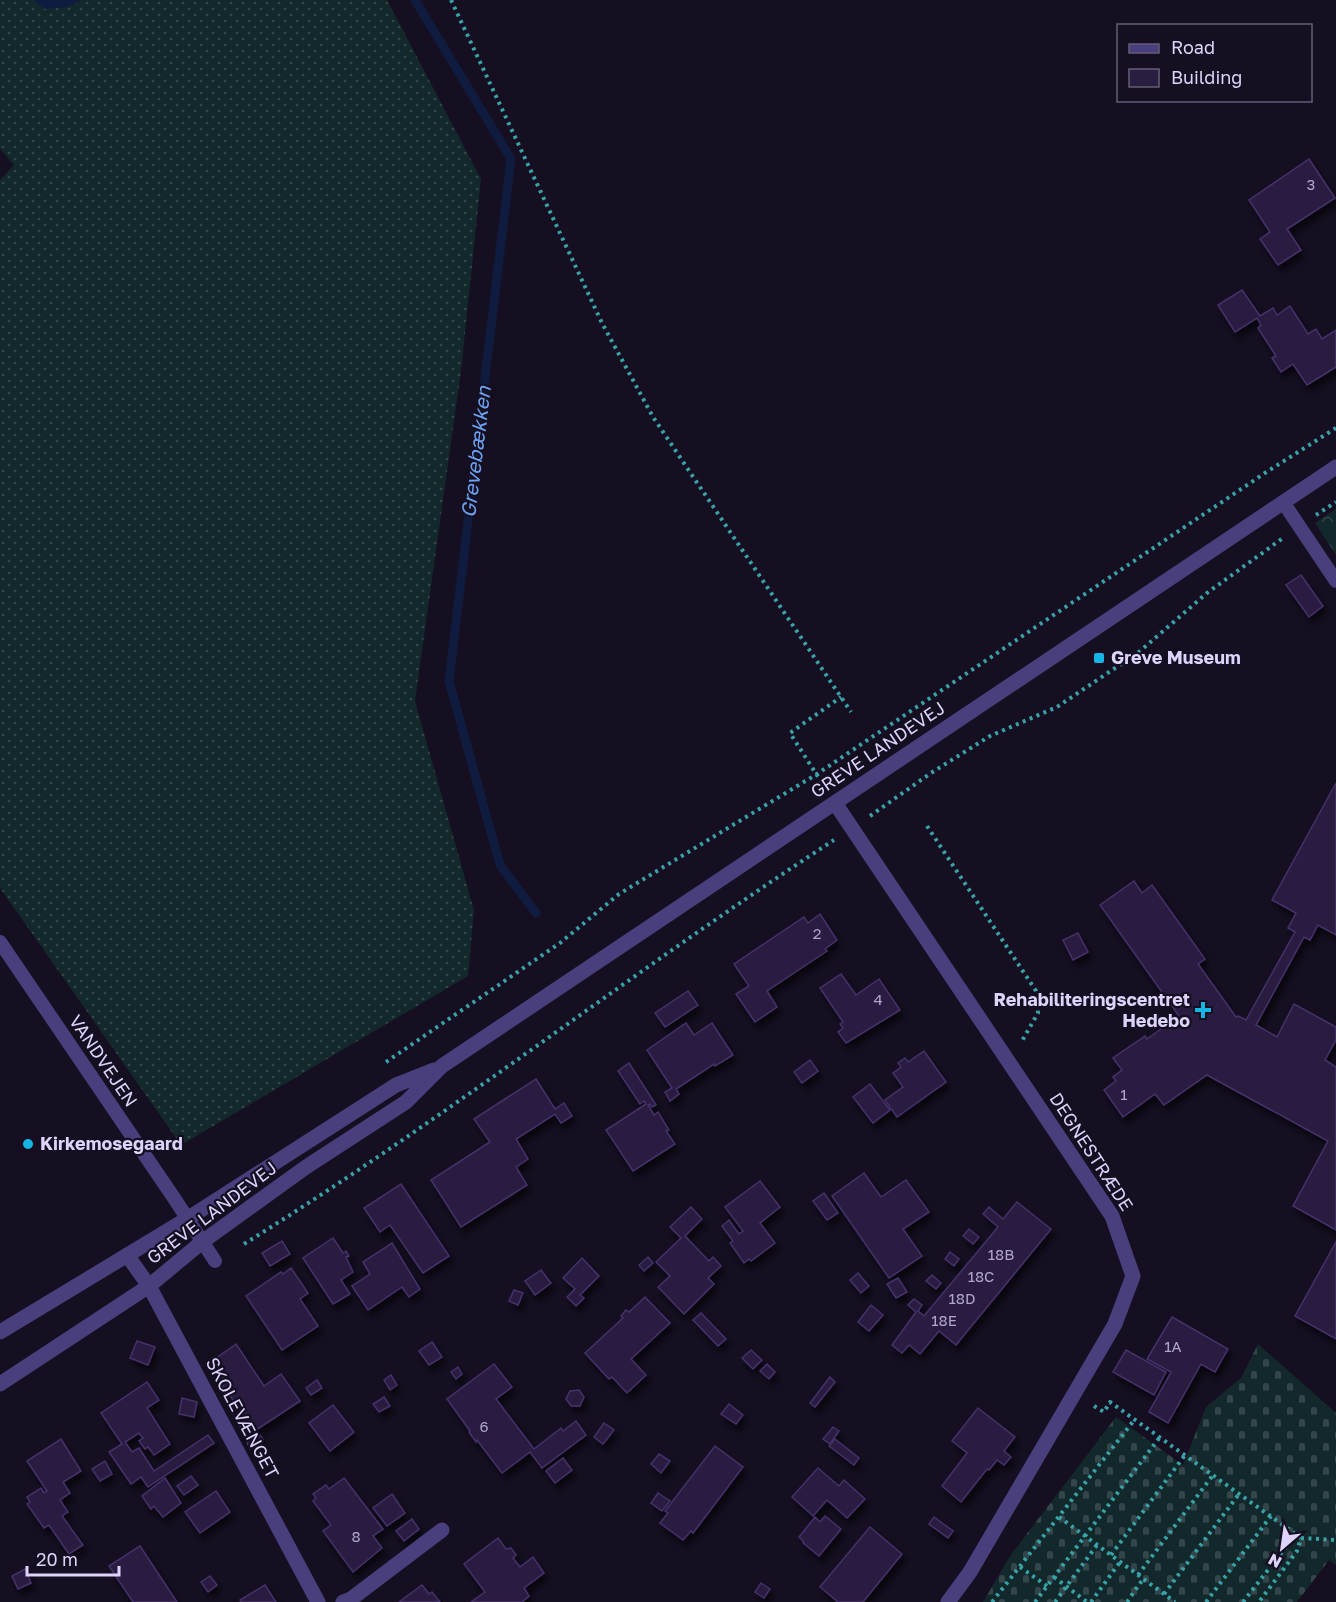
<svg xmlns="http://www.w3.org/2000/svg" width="1336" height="1602" viewBox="0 0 1336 1602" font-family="'Golos Text',sans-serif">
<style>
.grass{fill:url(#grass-dots)}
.forest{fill:url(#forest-crowns)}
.cemetery{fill:url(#cemetery-stones)}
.water{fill:#101c3f}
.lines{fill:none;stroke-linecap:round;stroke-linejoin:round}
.stream{stroke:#101c3f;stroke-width:9}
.building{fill:#291d40;stroke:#44316a;stroke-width:1.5;filter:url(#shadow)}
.path{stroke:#39a2a9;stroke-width:4;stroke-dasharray:3 4.5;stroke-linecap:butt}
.service{stroke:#493f7c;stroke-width:14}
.minor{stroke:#493f7c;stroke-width:15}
.tertiary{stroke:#493f7c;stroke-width:15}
.poi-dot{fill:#15b6e5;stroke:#150f21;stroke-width:2}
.labels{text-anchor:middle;stroke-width:4.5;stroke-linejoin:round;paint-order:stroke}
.number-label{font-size:15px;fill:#b0a6cc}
.poi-label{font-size:18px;font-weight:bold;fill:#ddd3fb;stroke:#150f21;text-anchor:start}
.street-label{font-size:18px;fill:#ddd3fb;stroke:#150f21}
.water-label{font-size:20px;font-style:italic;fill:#6ba2f2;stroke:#150f21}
</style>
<defs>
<pattern id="grass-dots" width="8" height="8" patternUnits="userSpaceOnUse" patternTransform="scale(1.5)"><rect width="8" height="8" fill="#13282a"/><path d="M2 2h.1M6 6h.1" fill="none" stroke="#35464a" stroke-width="1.8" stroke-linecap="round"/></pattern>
<pattern id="forest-crowns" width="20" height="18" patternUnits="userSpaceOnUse" patternTransform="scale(1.5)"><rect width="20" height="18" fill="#13282a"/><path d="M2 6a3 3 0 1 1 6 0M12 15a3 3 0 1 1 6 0" fill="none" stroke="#35464a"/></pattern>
<pattern id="cemetery-stones" width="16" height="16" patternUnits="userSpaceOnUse" patternTransform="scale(1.5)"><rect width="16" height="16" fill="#13282a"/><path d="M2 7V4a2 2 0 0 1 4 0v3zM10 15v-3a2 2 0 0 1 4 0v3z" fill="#35464a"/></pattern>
<filter id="shadow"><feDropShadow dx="3.5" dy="6" stdDeviation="3" flood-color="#0009"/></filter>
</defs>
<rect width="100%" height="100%" fill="#150f21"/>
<path class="grass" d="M0,0H387L481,179L461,371L415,701L474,910L468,976L181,1145L0,888V180L14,165L0,149Z"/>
<path class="forest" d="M1336,509V555L1315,523Z"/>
<path class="cemetery" d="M1258,1344L1336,1413V1565L1329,1560L1297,1602H983L1010,1556L1116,1417L1183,1465L1206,1407L1241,1378Z"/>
<path class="water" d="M33,0H81C72,8 57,8 45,9Z"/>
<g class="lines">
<path class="stream" d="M415,0L511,159L449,681L500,865L536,913"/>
</g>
<g class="building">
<path d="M1309,159L1335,198L1287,229L1301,250L1278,265L1260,239L1270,232L1249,200Z"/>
<path d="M1242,290L1260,316L1273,308L1277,315L1290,306L1308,334L1316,329L1322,339L1336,330V367L1307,385L1293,364L1281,372L1272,358L1276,356L1258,328L1261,325L1257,318L1235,332L1218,305Z"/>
<path d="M1301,575L1323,606L1309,617L1286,585Z"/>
<path d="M1336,783V935L1318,925L1310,940L1304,937L1256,1025L1277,1037L1294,1004L1336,1027V1040L1325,1060L1336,1067V1230L1293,1206L1328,1141L1207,1075L1164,1105L1155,1094L1123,1117L1104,1090L1116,1081L1113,1077L1122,1070L1113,1058L1145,1036L1147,1039L1179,1016L1100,905L1134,881L1142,893L1152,885L1205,959L1198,964L1236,1017L1238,1016L1246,1020L1295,932L1288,928L1296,913L1272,900Z"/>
<path d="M820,914L837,940L825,949L827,951L767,991L777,1007L755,1022L736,994L749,986L734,964L804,917L808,923Z"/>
<path d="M1078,933L1088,952L1073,960L1063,940Z"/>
<path d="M841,974L856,995L879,979L900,1010L846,1043L838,1032L843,1028L840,1024L843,1022L820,988Z"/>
<path d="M688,991L698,1005L665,1027L655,1013Z"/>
<path d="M686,1023L694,1035L712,1023L733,1055L715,1066L714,1064L676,1089L679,1094L670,1101L665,1092L672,1088L647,1050Z"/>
<path d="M924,1051L946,1082L897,1117L885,1100L903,1087L893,1073L901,1067L898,1063L905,1058L908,1062Z"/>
<path d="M810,1060L818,1071L802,1083L794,1072Z"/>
<path d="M629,1063L656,1105L652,1107L650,1104L648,1105L654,1115L658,1112L669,1130L666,1131L675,1144L633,1171L606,1130L646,1104L644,1101L640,1104L618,1071Z"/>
<path d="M536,1079L555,1109L564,1103L572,1116L561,1123L555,1114L516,1139L528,1159L516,1167L527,1185L461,1227L431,1180L490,1142L474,1119Z"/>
<path d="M870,1084L890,1110L873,1123L853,1097Z"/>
<path d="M864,1173L881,1197L906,1180L929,1212L903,1229L922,1256L889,1278L832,1196Z"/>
<path d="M760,1181L780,1207L760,1223L775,1243L751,1261L749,1259L744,1263L730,1243L733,1241L722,1226L729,1220L739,1234L743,1231L725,1207Z"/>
<path d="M401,1184L449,1256L423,1273L390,1225L380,1232L364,1208Z"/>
<path d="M824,1193L838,1213L827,1220L813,1201Z"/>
<path d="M1017,1202L1051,1229L956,1345L939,1331L920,1354L909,1345L902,1353L892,1345L916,1312L908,1305L914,1299L922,1305L918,1311L924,1316L998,1227L983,1214L989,1207L1003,1219Z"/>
<path d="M691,1207L702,1219L685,1236L709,1261L713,1257L721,1266L708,1278L714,1284L684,1314L658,1287L670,1276L656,1262L681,1238L670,1227Z"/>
<path d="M969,1229L979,1237L973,1244L963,1236Z"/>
<path d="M333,1238L343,1253L346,1251L349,1256L346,1257L353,1272L341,1280L350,1294L333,1304L303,1258Z"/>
<path d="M282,1241L290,1254L270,1266L262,1253Z"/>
<path d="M1336,1242V1339L1295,1316Z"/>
<path d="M392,1243L420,1289L409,1297L402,1287L368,1310L352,1286L370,1274L363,1262Z"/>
<path d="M950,1252L959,1259L954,1266L945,1259Z"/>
<path d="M648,1257L653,1263L644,1271L639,1265Z"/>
<path d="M582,1258L599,1276L580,1295L584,1298L576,1306L567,1297L575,1289L563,1278Z"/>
<path d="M291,1268L308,1293L300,1299L318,1326L282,1350L246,1296L281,1272L283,1274Z"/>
<path d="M541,1270L551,1283L535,1295L525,1281Z"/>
<path d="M858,1273L869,1286L861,1293L850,1280Z"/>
<path d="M932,1275L941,1283L936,1289L926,1281Z"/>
<path d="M898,1278L907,1292L896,1298L887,1284Z"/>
<path d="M514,1290L523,1293L518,1305L509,1301Z"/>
<path d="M645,1297L670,1323L631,1359L646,1375L627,1393L612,1377L609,1379L585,1353L623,1318L621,1316L626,1310L629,1312Z"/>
<path d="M871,1305L883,1315L869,1331L858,1322Z"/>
<path d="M701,1313L726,1339L718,1346L693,1320Z"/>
<path d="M1172,1317L1228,1349L1215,1372L1201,1364L1168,1423L1149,1412L1171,1372L1147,1359Z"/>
<path d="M137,1341L155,1347L148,1365L130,1358Z"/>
<path d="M432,1342L442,1357L429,1365L419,1351Z"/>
<path d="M236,1344L264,1386L281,1374L300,1401L256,1430L263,1439L250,1449L240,1427L248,1421L221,1383L224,1380L212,1361Z"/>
<path d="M751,1350L762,1360L753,1369L742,1358Z"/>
<path d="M1126,1350L1166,1372L1154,1395L1113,1372Z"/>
<path d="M494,1364L512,1387L496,1399L534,1449L561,1428L563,1431L576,1421L586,1435L542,1468L530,1452L502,1473L477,1440L476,1442L469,1432L470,1431L447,1399Z"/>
<path d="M767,1364L775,1372L769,1379L760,1371Z"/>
<path d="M458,1367L462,1374L456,1379L451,1372Z"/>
<path d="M391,1375L397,1385L390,1390L384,1380Z"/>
<path d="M830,1377L835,1382L815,1407L810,1403Z"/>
<path d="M317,1380L322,1388L311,1395L306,1388Z"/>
<path d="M147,1382L159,1400L147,1408L170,1444L154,1455L148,1447L145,1449L139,1441L143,1438L139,1433L125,1442L132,1452L139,1448L154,1471L208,1435L214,1443L148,1487L141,1477L131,1484L109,1452L122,1444L101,1413Z"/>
<path d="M579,1390L584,1397L580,1406H571L566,1399L570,1391Z"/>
<path d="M384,1397L390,1406L379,1412L373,1404Z"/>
<path d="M182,1398L197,1402L194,1417L179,1414Z"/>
<path d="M729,1404L743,1415L736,1424L721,1414Z"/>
<path d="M333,1405L354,1432L330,1451L309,1423Z"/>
<path d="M978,1408L1015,1437L1004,1451L1011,1457L1004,1465L997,1460L989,1470L987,1469L961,1502L942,1486L967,1453L952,1441Z"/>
<path d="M604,1423L614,1430L603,1444L594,1437Z"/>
<path d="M833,1427L839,1431L830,1444L823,1439Z"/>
<path d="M61,1439L81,1471L63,1482L70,1493L60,1500L68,1512L62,1516L83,1545L69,1554L49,1525L44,1528L27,1504L30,1502L27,1497L41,1488L44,1493L47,1491L27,1461Z"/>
<path d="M835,1439L859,1458L854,1465L829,1446Z"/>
<path d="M715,1446L743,1467L693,1533L691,1531L683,1540L660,1523L668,1513L665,1511Z"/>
<path d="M659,1454L670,1461L661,1473L651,1464Z"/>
<path d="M563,1458L572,1470L555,1483L546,1471Z"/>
<path d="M105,1461L112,1474L100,1481L92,1469Z"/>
<path d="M818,1468L839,1486L844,1480L865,1499L847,1518L827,1500L813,1516L792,1497Z"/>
<path d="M191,1476L198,1485L184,1495L177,1486Z"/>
<path d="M165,1478L181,1503L163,1517L154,1506L151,1509L142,1496Z"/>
<path d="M344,1478L383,1529L373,1536L382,1548L353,1572L323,1531L331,1525L313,1501L316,1498L313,1494L326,1485L329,1489Z"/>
<path d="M216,1491L230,1512L200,1533L185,1512Z"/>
<path d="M658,1493L670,1501L662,1511L651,1503Z"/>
<path d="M392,1494L405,1513L387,1526L373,1508Z"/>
<path d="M825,1516L841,1529L819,1556L803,1543L804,1542L799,1537L815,1517L820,1522Z"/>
<path d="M934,1517L953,1531L948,1538L929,1524Z"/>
<path d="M412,1519L419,1529L404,1541L396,1531Z"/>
<path d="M870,1527L902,1554L863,1602H838L820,1587Z"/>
<path d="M498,1538L506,1549L511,1548L516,1555L513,1558L520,1567L533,1557L544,1573L524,1588L529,1596L522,1602H471L485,1592L464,1564Z"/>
<path d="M140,1546L177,1602H133L109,1566Z"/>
<path d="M25,1569L31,1583L18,1589L12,1576Z"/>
<path d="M210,1576L217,1585L208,1592L201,1582Z"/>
<path d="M761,1583L770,1589L764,1598L755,1592Z"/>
<path d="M265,1585L276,1602H241L240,1600Z"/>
<path d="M422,1585L429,1594L432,1592L440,1602H399Z"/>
</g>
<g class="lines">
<g class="path">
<path d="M451,0L602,323L653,417L851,712"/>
<path d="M1316,515L1336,502"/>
<path d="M822,783L790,733L841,697"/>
<path d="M870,816L931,773L990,736L1057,707L1139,652L1207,593L1283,538"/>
<path d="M927,826L1036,991L1038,1013L1022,1041"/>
<path d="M386,1062L560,943L619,894L817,774L1265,473L1336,428"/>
<path d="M244,1244C447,1118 634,970 834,840"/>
<path d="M1094,1406L1104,1412L1110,1402L1301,1538L1297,1551L1259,1602"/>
<path d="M1059,1517L1175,1602"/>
<path d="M1301,1538L1336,1540"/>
<path d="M1111,1555L1185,1455"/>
<path d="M1020,1567L1047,1586"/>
<path d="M1138,1575L1213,1475"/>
<path d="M1054,1577L1087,1602"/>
<path d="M1164,1594L1239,1494"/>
<path d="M992,1602L1135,1419"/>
<path d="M1035,1602L1160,1437"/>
<path d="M1055,1602L1097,1545"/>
<path d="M1091,1602L1120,1562"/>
<path d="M1127,1602L1143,1579"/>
<path d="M1206,1602L1271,1516"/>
<path d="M1243,1602L1296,1534"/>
</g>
<g class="service">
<path d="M1283,502L1336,581"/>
<path d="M0,942L174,1198L215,1261"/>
</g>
<g class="minor">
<path d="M835,803L1112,1216L1133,1276L1115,1324L970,1572L948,1602"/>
<path d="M127,1255L149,1286L318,1602"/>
<path d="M343,1602L351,1599L442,1530"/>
</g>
<g class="tertiary">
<path d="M0,1332L187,1219L396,1085L434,1070"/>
<path d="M0,1384L149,1286L202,1242L306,1167L406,1102L442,1066L1336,467"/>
</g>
</g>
<g class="poi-dot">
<rect x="1093" y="652" width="12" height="12" rx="3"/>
<path d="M1200 1001h6v6h6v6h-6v6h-6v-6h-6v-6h6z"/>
<circle cx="28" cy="1144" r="6"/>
</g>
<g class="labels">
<g class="number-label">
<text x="1311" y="190">3</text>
<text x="817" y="939">2</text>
<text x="878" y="1005">4</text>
<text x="1124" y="1100">1</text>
<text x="1001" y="1260">18B</text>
<text x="981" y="1282">18C</text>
<text x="962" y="1304">18D</text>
<text x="944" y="1326">18E</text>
<text x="1173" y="1352">1A</text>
<text x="484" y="1432">6</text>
<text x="356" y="1542">8</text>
</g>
<g class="poi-label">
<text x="1111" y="664">Greve Museum</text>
<text x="1190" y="1006" text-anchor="end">Rehabiliteringscentret<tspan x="1190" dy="21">Hedebo</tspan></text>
<text x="40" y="1150">Kirkemosegaard</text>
</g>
<g class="street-label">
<text transform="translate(878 750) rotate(-34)" y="6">GREVE LANDEVEJ</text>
<text transform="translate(103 1061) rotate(56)" y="6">VANDVEJEN</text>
<text transform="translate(1091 1152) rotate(57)" y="6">DEGNESTRÆDE</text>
<text transform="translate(212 1213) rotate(-37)" y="6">GREVE LANDEVEJ</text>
<text transform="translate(242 1418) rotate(62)" y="6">SKOLEVÆNGET</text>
</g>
<g class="water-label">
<text transform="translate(476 452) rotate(-83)" y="7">Grevebækken</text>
</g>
</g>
<rect x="1117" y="24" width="195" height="78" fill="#150f21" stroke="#655d78" stroke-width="1.5"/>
<rect x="1129" y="44" width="30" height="9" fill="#493f7c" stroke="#655d78" stroke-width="1.5"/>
<text x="1171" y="54" font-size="18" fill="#ddd3fb">Road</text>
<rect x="1129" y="69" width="30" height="18" fill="#291d40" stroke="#655d78" stroke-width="1.5"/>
<text x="1171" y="84" font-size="18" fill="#ddd3fb">Building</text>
<g transform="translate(1282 1548) rotate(209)" stroke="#150f21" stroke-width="4.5" paint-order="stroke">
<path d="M0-4.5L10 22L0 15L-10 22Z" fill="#ddd3fb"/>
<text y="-9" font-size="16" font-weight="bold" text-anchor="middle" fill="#ddd3fb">N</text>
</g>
<path d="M27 1566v9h92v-9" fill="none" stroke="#ddd3fb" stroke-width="3"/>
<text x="36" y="1566" font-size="18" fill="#ddd3fb" stroke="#150f21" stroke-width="4.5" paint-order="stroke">20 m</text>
</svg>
